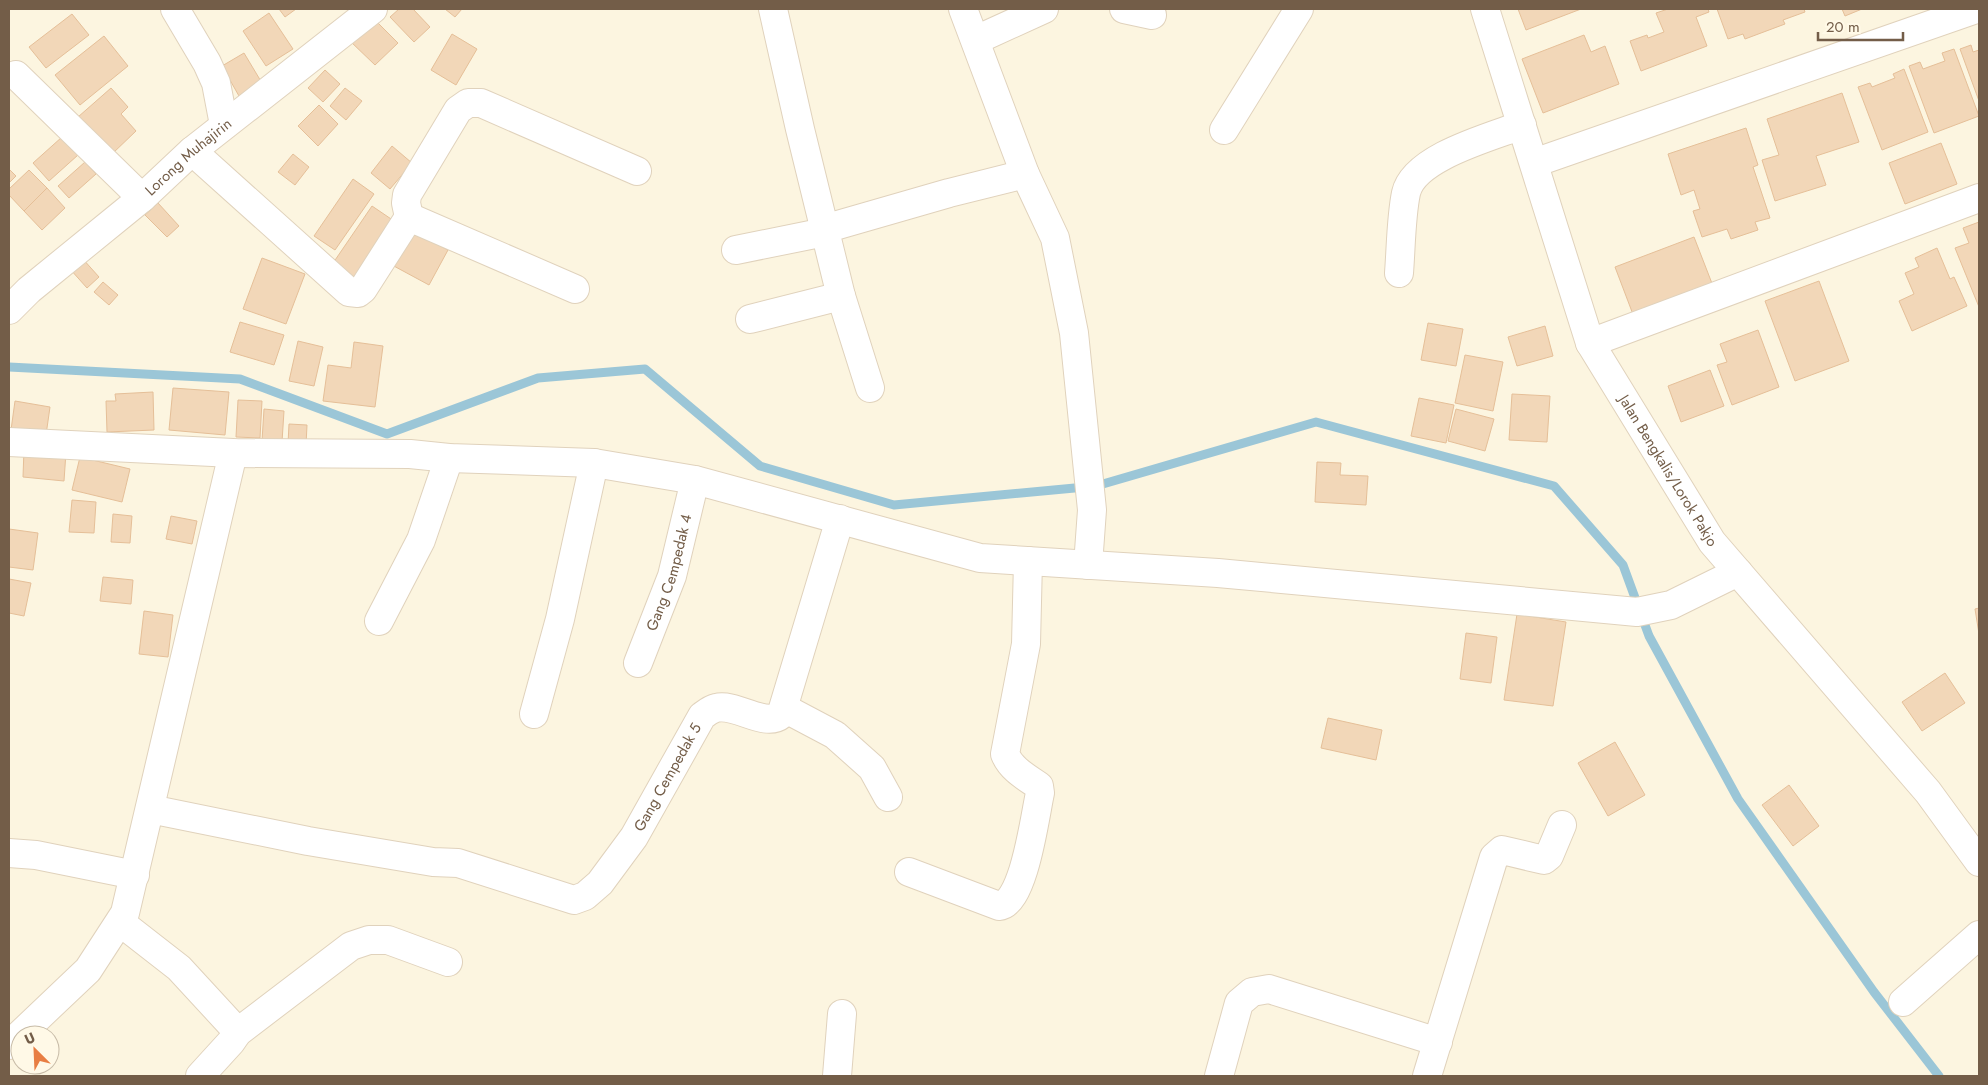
<svg xmlns="http://www.w3.org/2000/svg" width="1988" height="1085" viewBox="0 0 1988 1085" font-family="Jost,sans-serif">
<style>
.lines{fill:none;stroke-linecap:round;stroke-linejoin:round}
.stream{stroke:#9bc6d7;stroke-width:9}
.building{fill:#f2d7b8;stroke:#e5bf98}
.minor-casing{stroke:#e0d2bc;stroke-width:30}
.minor{stroke:#fff;stroke-width:28}
.labels{text-anchor:middle;stroke-width:5;stroke-linejoin:round;paint-order:stroke}
.street-label{font-size:15px;fill:#735d48;stroke:#fff9e7}
</style>
<rect width="100%" height="100%" fill="#fcf5e0"/>
<g class="lines">
<path class="stream" d="M9,367L240,379L387,434L538,378L645,369L760,466L894,505L1096,486L1316,422L1554,486L1623,565L1649,636L1738,799L1874,992L1939,1076"/>
</g>
<g class="building">
<path d="M279,9H296L285,17Z"/>
<path d="M399,9H413L430,27L414,42L390,17Z"/>
<path d="M445,9H462L455,17Z"/>
<path d="M1518,9H1581L1526,30Z"/>
<path d="M1668,9H1708L1709,12L1696,17L1707,46L1641,71L1630,41L1647,35L1648,38L1664,32L1656,13Z"/>
<path d="M1717,9H1804L1805,12L1783,20L1785,24L1745,39L1743,34L1728,39Z"/>
<path d="M1842,9H1862L1845,16Z"/>
<path d="M269,13L293,49L266,66L243,31Z"/>
<path d="M72,14L89,35L46,68L29,47Z"/>
<path d="M373,18L398,43L375,65L350,41Z"/>
<path d="M452,34L477,49L456,85L431,70Z"/>
<path d="M1584,35L1591,52L1605,46L1619,84L1543,113L1522,59Z"/>
<path d="M104,36L128,66L80,105L55,75Z"/>
<path d="M1971,45L1973,52L1979,50V101L1960,49Z"/>
<path d="M1954,49L1979,116L1934,133L1909,66L1920,62L1923,69L1945,61L1942,53Z"/>
<path d="M244,53L262,83L239,96L222,66Z"/>
<path d="M1904,69L1928,132L1882,150L1858,87L1870,83L1872,87L1895,78L1893,74Z"/>
<path d="M325,70L340,84L323,102L308,88Z"/>
<path d="M111,88L128,107L121,114L136,131L112,154L78,117Z"/>
<path d="M345,88L362,101L346,120L330,106Z"/>
<path d="M1842,93L1859,142L1816,156L1826,185L1775,201L1762,160L1779,155L1767,119Z"/>
<path d="M319,105L338,124L318,146L298,126Z"/>
<path d="M1746,128L1758,165L1753,167L1770,218L1755,222L1758,230L1731,239L1727,229L1702,237L1693,211L1700,209L1694,190L1681,195L1668,154Z"/>
<path d="M62,137L78,155L49,181L33,163Z"/>
<path d="M1941,143L1957,184L1905,204L1889,163Z"/>
<path d="M392,146L412,163L390,189L371,173Z"/>
<path d="M293,154L309,167L295,185L278,172Z"/>
<path d="M85,162L96,174L69,198L58,186Z"/>
<path d="M9,169L16,176L9,183Z"/>
<path d="M29,170L47,188L24,211L9,195V189Z"/>
<path d="M353,179L374,194L335,250L314,236Z"/>
<path d="M47,188L65,208L42,230L24,211Z"/>
<path d="M158,203L179,226L167,237L145,215Z"/>
<path d="M372,206L397,223L354,287L329,269Z"/>
<path d="M1979,222V307L1955,248L1969,243L1963,228Z"/>
<path d="M410,230L448,250L429,285L392,265Z"/>
<path d="M1694,237L1713,286L1634,317L1615,267Z"/>
<path d="M1937,248L1950,279L1954,277L1967,306L1912,331L1899,301L1914,294L1905,273L1919,267L1915,258Z"/>
<path d="M82,258L99,277L87,288L70,269Z"/>
<path d="M262,258L305,274L286,324L243,309Z"/>
<path d="M1819,281L1849,361L1795,381L1765,301Z"/>
<path d="M103,282L118,295L109,305L94,292Z"/>
<path d="M240,322L284,335L274,365L230,352Z"/>
<path d="M1428,323L1463,329L1456,366L1421,360Z"/>
<path d="M1545,326L1553,356L1517,366L1508,337Z"/>
<path d="M1758,330L1779,387L1732,405L1717,365L1727,362L1720,344Z"/>
<path d="M298,341L323,347L314,386L289,381Z"/>
<path d="M354,342L383,346L375,407L323,401L328,365L351,368Z"/>
<path d="M1465,355L1503,362L1493,411L1455,403Z"/>
<path d="M1710,370L1724,406L1681,422L1668,386Z"/>
<path d="M173,388L229,392L225,435L169,430Z"/>
<path d="M153,392L154,430L107,432L106,401H116L115,394Z"/>
<path d="M1512,394L1550,396L1547,442L1509,440Z"/>
<path d="M1419,398L1454,405L1446,443L1411,436Z"/>
<path d="M238,400L262,401L260,438L236,437Z"/>
<path d="M15,401L50,407L46,435L11,430Z"/>
<path d="M264,409L284,411L282,442L262,441Z"/>
<path d="M1456,409L1494,419L1485,451L1448,441Z"/>
<path d="M289,424L307,425L306,445L288,444Z"/>
<path d="M24,449L66,452L64,481L23,477Z"/>
<path d="M80,457L130,469L122,502L72,490Z"/>
<path d="M1317,462L1341,463L1340,475L1368,476L1366,505L1315,502Z"/>
<path d="M72,500L96,502L94,533L69,532Z"/>
<path d="M113,514L132,516L130,543L111,542Z"/>
<path d="M171,516L197,521L192,544L166,539Z"/>
<path d="M9,529L38,533L33,570L9,567Z"/>
<path d="M103,577L133,580L131,604L100,601Z"/>
<path d="M9,579L31,583L24,616L9,613Z"/>
<path d="M1979,608V634L1975,609Z"/>
<path d="M144,611L173,615L168,657L139,654Z"/>
<path d="M1517,614L1566,622L1553,706L1504,700Z"/>
<path d="M1466,633L1497,637L1491,683L1460,679Z"/>
<path d="M1945,673L1965,703L1922,731L1902,702Z"/>
<path d="M1328,718L1382,730L1376,760L1321,748Z"/>
<path d="M1615,742L1645,795L1608,816L1578,763Z"/>
<path d="M1789,785L1819,826L1793,846L1762,805Z"/>
</g>
<g class="lines">
<defs>
<g id="minor">
<path d="M175,9L207,63L216,83L224,125"/>
<path d="M773,9L800,129L841,296L870,388"/>
<path d="M963,9L1025,174L1055,238L1074,333L1092,510L1088,565"/>
<path d="M1124,9L1152,15"/>
<path id="s1" d="M1485,9L1590,343L1712,542L1928,792L1979,862"/>
<path d="M976,40L1044,9"/>
<path d="M16,75L142,198"/>
<path d="M1224,130L1299,9"/>
<path d="M192,151L349,292L358,293L363,289L409,217L575,289"/>
<path d="M1534,163L1976,9"/>
<path d="M409,217L406,203L407,195L458,110L468,103H481L637,171"/>
<path d="M824,229L949,193L1025,174"/>
<path d="M736,250L825,232"/>
<path d="M1399,273C1401,248 1401,217 1406,193C1414,157 1491,137 1522,125"/>
<path id="s2" d="M9,310L29,290L142,198L192,151L373,9"/>
<path d="M750,319L841,296"/>
<path d="M1590,343L1979,198"/>
<path d="M9,442L233,453L410,454L449,458L594,463L695,480L980,558L1218,573L1637,612L1671,605L1738,572"/>
<path d="M379,621L421,540L449,458"/>
<path id="s3" d="M638,663L672,576L695,480"/>
<path d="M784,708L835,735L872,768L888,797"/>
<path d="M534,714L560,619L594,463"/>
<path id="s4" d="M150,809L308,841L433,862L458,863L574,900L585,896L600,883L634,837L702,716C706,713 711,709 716,708C736,703 765,728 781,715L840,519"/>
<path d="M9,853L36,855L135,875"/>
<path d="M909,872L999,906C1024,904 1035,815 1040,793L1039,786C1026,777 1011,769 1005,754L1026,644L1028,561"/>
<path d="M120,922L179,968L238,1032"/>
<path d="M1903,1002L1979,935"/>
<path d="M9,1045L88,970L125,913L233,453"/>
<path d="M200,1076L231,1042L238,1032L351,946L369,940H388L448,962"/>
<path d="M837,1076L842,1014"/>
<path d="M1219,1076L1239,1003L1252,992L1269,989L1438,1042"/>
<path d="M1427,1076L1494,857L1502,850L1544,860L1549,856L1562,825"/>
</g>
</defs>
<use href="#minor" class="minor-casing"/>
<use href="#minor" class="minor"/>
</g>
<g class="labels">
<g class="street-label">
<text dy="5" stroke="none"><textPath href="#s2" startOffset="236">Lorong Muhajirin</textPath></text>
<text dy="5" stroke="none"><textPath href="#s1" startOffset="500">Jalan Bengkalis/Lorok Pakjo</textPath></text>
<text dy="5" stroke="none"><textPath href="#s3" startOffset="96">Gang Cempedak 4</textPath></text>
<text dy="5" stroke="none"><textPath href="#s4" startOffset="592">Gang Cempedak 5</textPath></text>
</g>
</g>
<rect width="1988" height="1085" fill="none" stroke="#735d48" stroke-width="20"/>
<g transform="translate(35 1050) rotate(336)"><circle r="24" fill="#fff9e7" stroke="#c7bba7"/>
<path d="M0-4L9 19L0 12L-9 19Z" fill="#e87e43"/>
<text y="-8" font-size="14" font-weight="bold" text-anchor="middle" fill="#735d48">U</text>
</g>
<path d="M1818 32v8h85v-8" fill="none" stroke="#735d48" stroke-width="2.5"/>
<text x="1826" y="32" font-size="15" fill="#735d48" stroke="#fff9e7" stroke-width="4" paint-order="stroke">20 m</text>
</svg>
